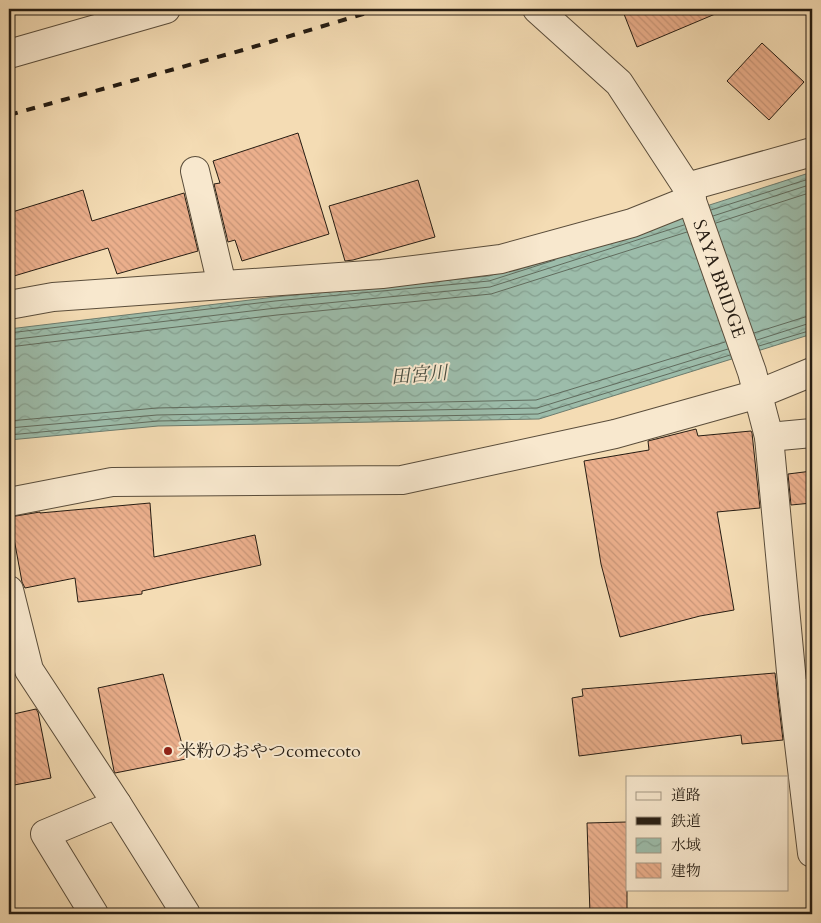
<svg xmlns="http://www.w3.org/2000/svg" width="821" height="923" viewBox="0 0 821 923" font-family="Cardo,'Noto Serif JP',serif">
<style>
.water{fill:url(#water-waves);stroke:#6d7c6e}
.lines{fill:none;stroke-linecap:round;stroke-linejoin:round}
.shore{stroke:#616c5e;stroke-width:1}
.building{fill:url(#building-back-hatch);stroke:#261d13}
.minor-casing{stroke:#5a4d3b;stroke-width:30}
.minor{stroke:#f8e8ce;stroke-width:28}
.rail{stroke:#261d13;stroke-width:4;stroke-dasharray:9 9;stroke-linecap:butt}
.poi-dot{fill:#8f2418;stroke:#f8e8ce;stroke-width:2}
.labels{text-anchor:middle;stroke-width:4;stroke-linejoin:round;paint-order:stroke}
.street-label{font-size:18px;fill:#261d13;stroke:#f8e8ce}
.poi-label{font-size:18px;fill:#261d13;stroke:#f8e8ce;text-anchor:start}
.water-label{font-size:19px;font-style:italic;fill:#494d40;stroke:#f8e8ce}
</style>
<defs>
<pattern id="water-waves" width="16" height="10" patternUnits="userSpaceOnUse" patternTransform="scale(1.25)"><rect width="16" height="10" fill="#9cbcaa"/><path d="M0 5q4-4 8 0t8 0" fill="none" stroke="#86a191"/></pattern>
<pattern id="building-back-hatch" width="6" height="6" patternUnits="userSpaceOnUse" patternTransform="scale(1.25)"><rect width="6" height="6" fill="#ebaf8c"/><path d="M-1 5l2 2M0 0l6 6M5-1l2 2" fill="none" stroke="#c99678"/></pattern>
</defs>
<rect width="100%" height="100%" fill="#f4dcb4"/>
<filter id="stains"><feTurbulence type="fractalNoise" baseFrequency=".004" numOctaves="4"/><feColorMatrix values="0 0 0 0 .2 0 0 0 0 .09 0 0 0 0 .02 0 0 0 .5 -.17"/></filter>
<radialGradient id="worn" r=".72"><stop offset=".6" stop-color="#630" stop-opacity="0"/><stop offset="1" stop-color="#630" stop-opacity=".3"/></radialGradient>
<path class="water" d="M812,172V334L539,419L158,426L9,440V329L275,297L489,276Z"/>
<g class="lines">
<g class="shore">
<path d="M711,210L812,178"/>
<path d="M713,216L812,184"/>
<path d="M716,223L812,192"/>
<path d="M9,333L275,301L489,281L555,260"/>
<path d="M754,333L805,317L812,316"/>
<path d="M9,340L276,308L490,287L684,225"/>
<path d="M757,340L807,324H812"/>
<path d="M759,346L812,330"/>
<path d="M9,347L277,315L491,294L687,232"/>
<path d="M9,421L157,408L536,400L725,342"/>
<path d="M9,428L157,415L537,408L728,349"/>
<path d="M9,435L158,421L538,414L730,355"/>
</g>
</g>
<g class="building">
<path d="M622,9H727L637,47Z"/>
<path d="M762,43L804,82L769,120L727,81Z"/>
<path d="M298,133L329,234L242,261L235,240L228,242L214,184L220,183L213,161Z"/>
<path d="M418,180L435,237L353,260L345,261L329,206Z"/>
<path d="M83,190L92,221L184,193L198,251L117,274L108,248L14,276L9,258V213Z"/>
<path d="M696,429L698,436L751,431L752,433L760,508L717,512L734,610L700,616L620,637L601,564L584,461L649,450L648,441Z"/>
<path d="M812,471V503L791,505L788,474Z"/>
<path d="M150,503L154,557L255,535L261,565L142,591V594L78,602L75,578L25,588L22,582L10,517L40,512V513Z"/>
<path d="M775,673L783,740L742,744L741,735L579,756L572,698L583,696L582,689Z"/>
<path d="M163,674L186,759L115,773L114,771L98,688Z"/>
<path d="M36,709L38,712L51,778L9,786V715Z"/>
<path d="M627,822V914H590L587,823Z"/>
</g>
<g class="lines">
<defs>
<g id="minor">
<path id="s1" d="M537,9L619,83L687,187L752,372L769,437L793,693"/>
<path d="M9,54L166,9"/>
<path d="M195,171L222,285"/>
<path d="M687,187L812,152"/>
<path d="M9,305L53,297L382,274L501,259L632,223L692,199"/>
<path d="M769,437L812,433"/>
<path d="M9,502L112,482L402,480L615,434L758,394L812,372"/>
<path d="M9,590L29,670L117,804"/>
<path d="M811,693H793L812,853"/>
<path d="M94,914L45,834L117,804L186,914"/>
</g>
</defs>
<use href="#minor" class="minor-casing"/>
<use href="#minor" class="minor"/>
<path class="rail" d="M9,115L243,50L380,9"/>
</g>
<circle class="poi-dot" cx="168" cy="751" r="5"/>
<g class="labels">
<g class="street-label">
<text dy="6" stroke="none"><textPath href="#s1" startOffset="332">SAYA BRIDGE</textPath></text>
</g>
<g class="poi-label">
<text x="178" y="757">米粉のおやつcomecoto</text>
</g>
<g class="water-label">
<text transform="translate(419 374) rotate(-5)" y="7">田宮川</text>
</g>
</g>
<rect width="821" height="923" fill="none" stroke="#f4dcb4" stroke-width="30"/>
<rect x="10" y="10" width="801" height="903" fill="none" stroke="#261d13" stroke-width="2.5"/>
<rect x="15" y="15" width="791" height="893" fill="none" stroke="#261d13"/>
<rect x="626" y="776" width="162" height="115" fill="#f8e8ce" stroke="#a49783"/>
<rect x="636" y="792" width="25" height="8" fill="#f8e8ce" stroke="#a49783"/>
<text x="671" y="800" font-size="15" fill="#261d13">道路</text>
<rect x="636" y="817" width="25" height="8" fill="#261d13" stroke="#a49783"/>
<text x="671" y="826" font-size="15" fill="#261d13">鉄道</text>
<rect x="636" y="838" width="25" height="15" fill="url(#water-waves)" stroke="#a49783"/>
<text x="671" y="850" font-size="15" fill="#261d13">水域</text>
<rect x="636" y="863" width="25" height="15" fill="url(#building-back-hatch)" stroke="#a49783"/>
<text x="671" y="876" font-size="15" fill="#261d13">建物</text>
<rect width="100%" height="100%" filter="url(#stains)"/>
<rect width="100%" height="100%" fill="url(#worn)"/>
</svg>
